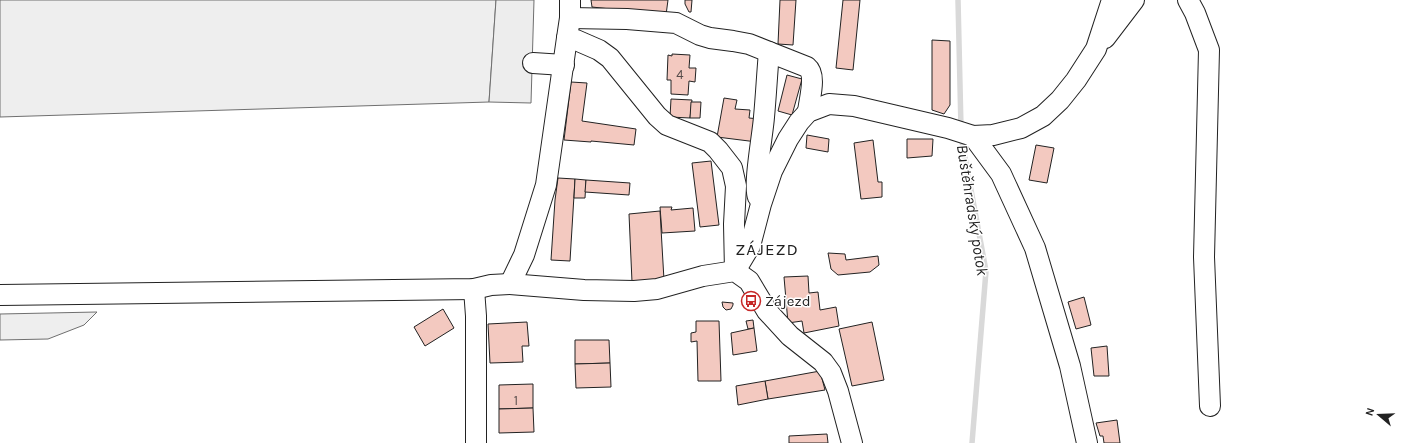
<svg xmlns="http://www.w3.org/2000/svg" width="1407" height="443" viewBox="0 0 1407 443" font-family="Karla,sans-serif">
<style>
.green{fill:#eee;stroke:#6f6f6f}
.parking{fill:#ededed;stroke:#6f6f6f}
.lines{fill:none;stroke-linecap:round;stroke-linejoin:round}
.stream{stroke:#d9d9d9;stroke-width:5.5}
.building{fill:#f3c9c0;stroke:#222}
.minor-casing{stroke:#222;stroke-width:22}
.minor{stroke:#fff;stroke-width:20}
.labels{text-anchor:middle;stroke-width:3;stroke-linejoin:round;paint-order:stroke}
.number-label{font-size:13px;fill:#564c4a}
.poi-label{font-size:15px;fill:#222;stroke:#fff;text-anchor:start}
.water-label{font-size:16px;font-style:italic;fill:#222;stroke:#fff}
.quarter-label{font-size:17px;letter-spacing:1px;fill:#222;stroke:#fff}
</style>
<rect width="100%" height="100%" fill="#fff"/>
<g class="green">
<path d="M0,0H496L489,102L0,117Z"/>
<path d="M97,312L84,325L48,339L0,340V314Z"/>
</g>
<path class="parking" d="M496,0H534L531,103L489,102Z"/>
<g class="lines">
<g class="stream">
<path d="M958,0L961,128"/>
<path d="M961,136L986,271L972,443"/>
</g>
</g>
<g class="building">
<path d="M591,0H668L666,15L592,7Z"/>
<path d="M685,0H692L691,12H689L685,4Z"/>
<path d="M780,0H796L793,45L778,44Z"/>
<path d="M843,0H860L853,70L836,68Z"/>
<path d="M932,40L950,41V105L944,114L932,110Z"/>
<path d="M672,54L690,55L689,68H696L695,82L689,81L688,95L671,94V80H667L668,55L672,56Z"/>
<path d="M787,75L802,79L792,115L778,111Z"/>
<path d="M571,82L587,83L582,121L636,129L634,145L591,141V142L564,140Z"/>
<path d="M724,98L737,100L735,109L750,110L749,118L760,119L757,142L717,137Z"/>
<path d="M671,99L692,100L690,118L670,117Z"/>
<path d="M691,102H701L700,118H690Z"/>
<path d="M807,135L829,139L828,152L806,148Z"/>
<path d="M907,139H933L932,156L907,158Z"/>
<path d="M873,140L878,182H882V197L861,199L854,143Z"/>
<path d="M1036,145L1054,148L1047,183L1029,180Z"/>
<path d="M711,161L719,225L700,227L692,163Z"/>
<path d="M558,178L575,179L570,261L551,260L555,200Z"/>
<path d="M575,179L586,180L585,198H574Z"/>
<path d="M586,180L630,183L629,195L585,192Z"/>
<path d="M660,207H672L671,210L693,208L695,231L662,233Z"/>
<path d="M660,211L664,280L632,282L629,214Z"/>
<path d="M828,253L845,254L846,260L878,256L879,265L870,272L838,275L831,269Z"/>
<path d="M808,276L809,293L818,292L820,310L836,307L839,326L804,333L802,321L788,323L784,277Z"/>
<path d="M1084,297L1091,325L1076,329L1068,302Z"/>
<path d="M722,302L733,303V305L731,309L726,310L723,307Z"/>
<path d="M443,309L454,328L425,346L414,327Z"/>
<path d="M753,320L754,328L748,329L746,321Z"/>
<path d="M696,321H719L721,381H698L697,341L691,342V333L696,332Z"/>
<path d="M527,322L529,346H522L523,362L490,363L488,324Z"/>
<path d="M872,322L884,380L852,386L839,329Z"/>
<path d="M754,328L757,351L733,355L731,333Z"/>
<path d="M575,340H609L610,363L575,364Z"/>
<path d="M1107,346L1109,376H1094L1091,348Z"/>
<path d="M610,363L611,387L576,388L575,364Z"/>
<path d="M820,371L825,390L768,399L765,381Z"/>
<path d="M765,381L768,399L738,405L736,386Z"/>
<path d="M533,384V408L499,409V385Z"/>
<path d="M533,408L534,432L499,433V409Z"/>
<path d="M1117,420L1120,443H1104L1103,436H1100L1096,423Z"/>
<path d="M827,434L828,443H789V436Z"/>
</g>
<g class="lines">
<defs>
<g id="minor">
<path d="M1188,0L1195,13L1209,50L1204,257L1210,406"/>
<path d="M570,18L627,19L676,23L700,35L710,38L733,41L749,44L807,67C817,75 809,100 808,112"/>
<path d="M567,38L576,40L599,50L610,58L657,116L667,125L710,142L718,150L732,168L736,186L734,224L735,271"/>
<path d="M1105,38L1134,0"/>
<path d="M533,63L564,65"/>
<path d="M973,136L1001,174L1035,248L1070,366L1087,443"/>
<path d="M758,197C753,186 763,133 764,117C766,96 767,74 769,52"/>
<path d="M735,271L750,246L761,204L772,171L788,139L799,122L808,112L829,104L854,106L948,128L973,136L993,135L1021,128L1043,116L1060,100L1076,80L1096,49L1112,0"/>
<path d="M510,284L524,255L546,185L567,38L570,18V0"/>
<path d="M474,289L476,316V443"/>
<path d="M0,295L474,289L491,285L510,284L584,290L634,291L657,289L703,276L735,271L749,281L767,311L790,336L823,362L831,373L838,391L852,443"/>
</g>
</defs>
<use href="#minor" class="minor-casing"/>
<use href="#minor" class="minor"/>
</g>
<defs>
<symbol id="bus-ring" viewBox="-11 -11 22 22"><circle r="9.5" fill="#fff" stroke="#c62828" stroke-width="1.5"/><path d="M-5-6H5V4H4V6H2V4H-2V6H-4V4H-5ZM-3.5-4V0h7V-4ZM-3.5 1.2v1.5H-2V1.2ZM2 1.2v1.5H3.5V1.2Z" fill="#c62828"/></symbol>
</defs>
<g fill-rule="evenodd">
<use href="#bus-ring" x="740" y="290" width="22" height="22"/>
</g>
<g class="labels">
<g class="number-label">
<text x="680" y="79">4</text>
<text x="516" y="405">1</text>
</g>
<g class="poi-label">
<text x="765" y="306">Zájezd</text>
</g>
<g class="water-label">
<text transform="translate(973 210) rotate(81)" y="6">Buštěhradský potok</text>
</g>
<g class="quarter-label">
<text x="767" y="255">ZÁJEZD</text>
</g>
</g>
<g transform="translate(1379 415) rotate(289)" stroke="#ffffff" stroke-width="3" paint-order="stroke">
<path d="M0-3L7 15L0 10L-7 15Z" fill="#222222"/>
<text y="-6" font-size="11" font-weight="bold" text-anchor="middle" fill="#222222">N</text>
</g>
</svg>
